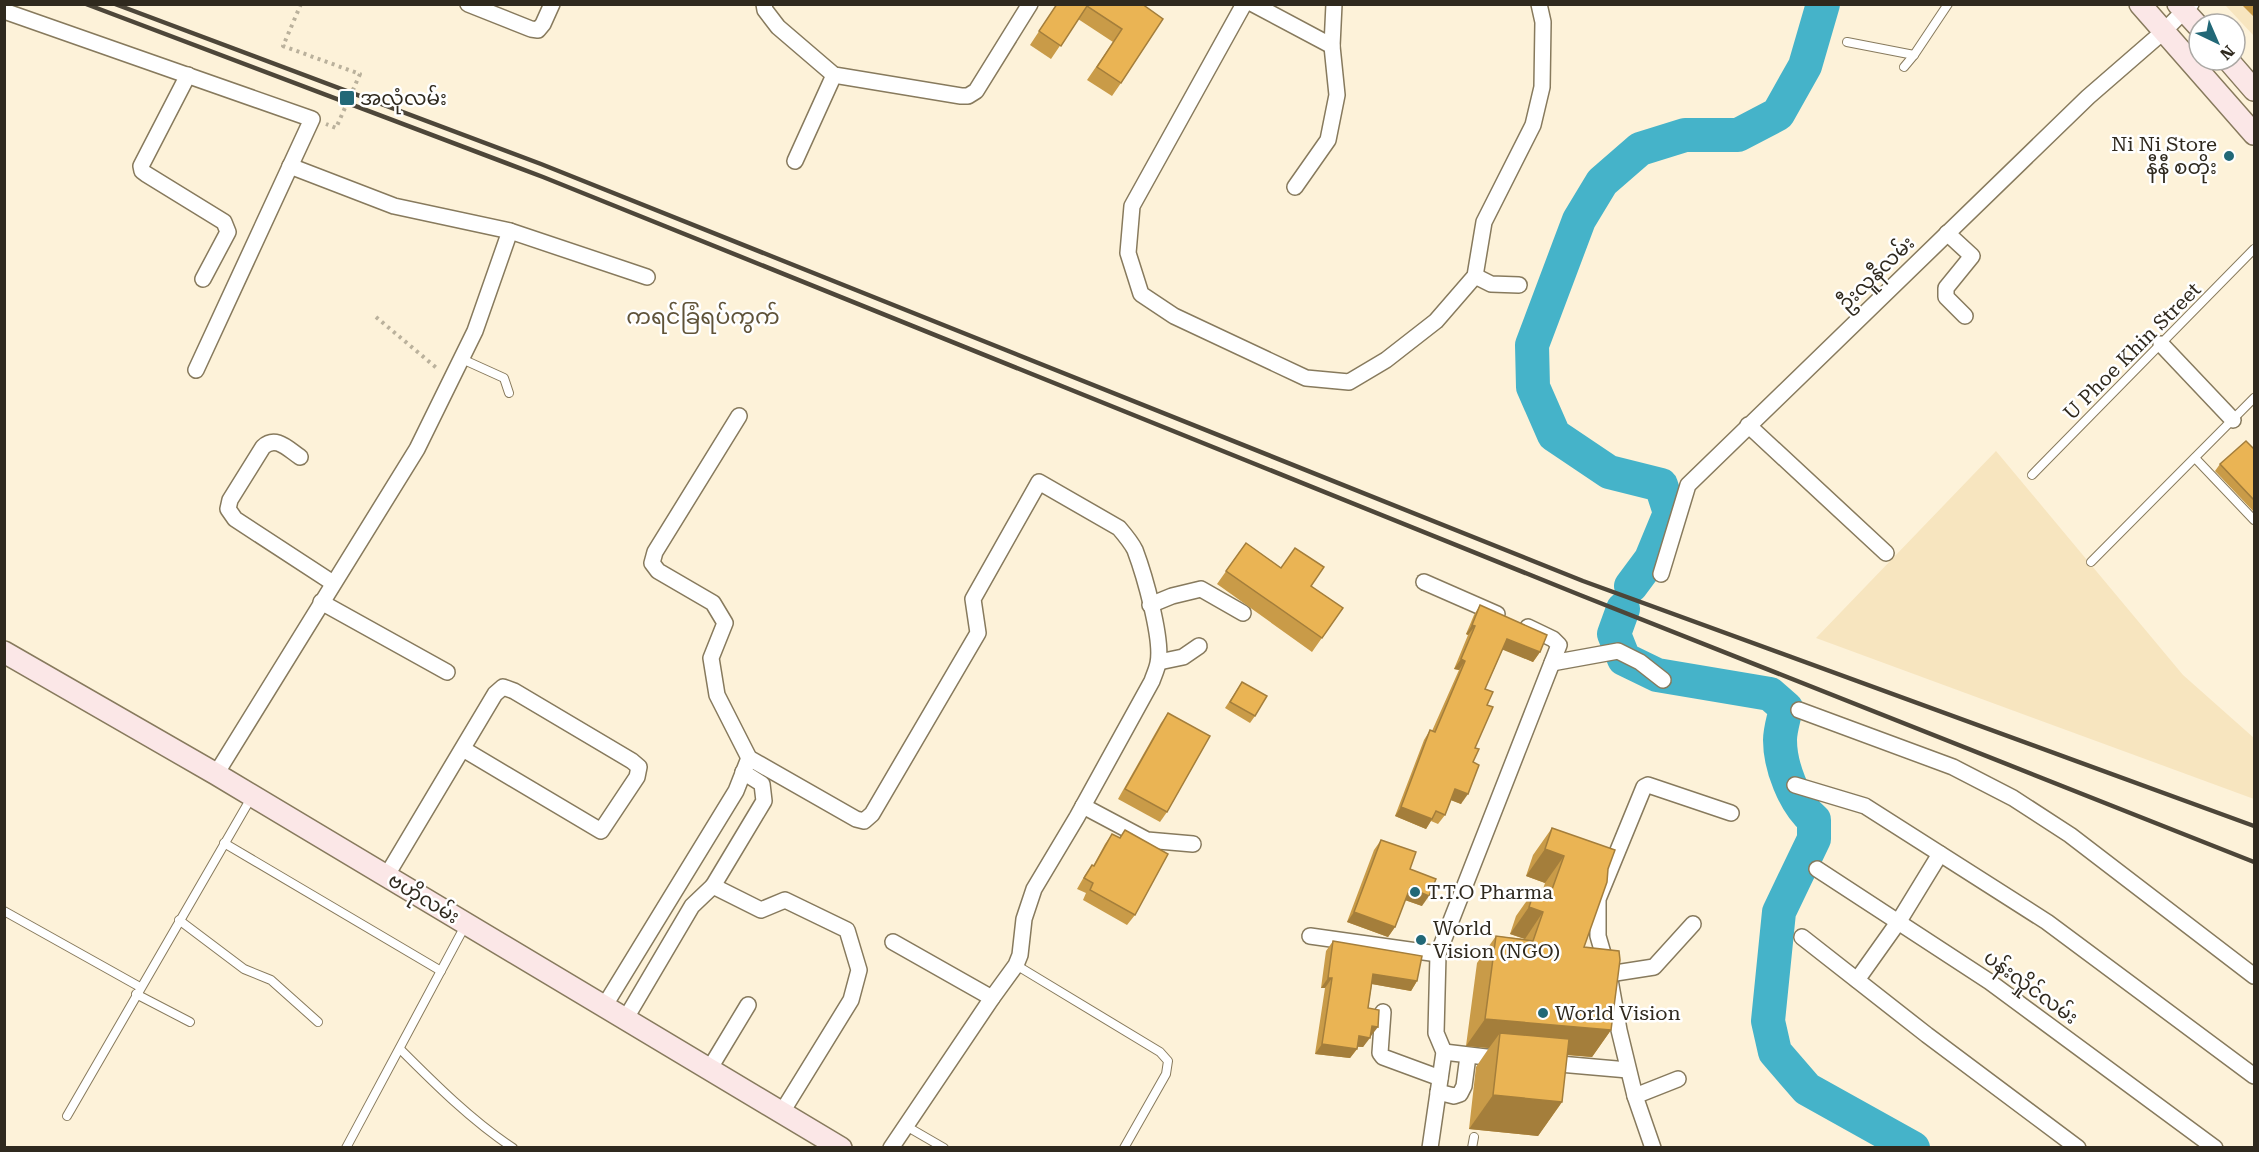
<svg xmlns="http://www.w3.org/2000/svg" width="2259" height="1152" viewBox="0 0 2259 1152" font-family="'Roboto Serif','Noto Sans Myanmar',serif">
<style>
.built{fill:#f7e5bf}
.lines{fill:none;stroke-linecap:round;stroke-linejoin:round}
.river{stroke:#45b3c9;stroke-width:34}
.lane-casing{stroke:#877a5d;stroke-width:10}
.street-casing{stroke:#877a5d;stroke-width:18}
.secondary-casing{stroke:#877a5d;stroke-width:24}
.path{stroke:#bab19c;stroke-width:4;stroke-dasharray:3 4.5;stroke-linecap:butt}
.lane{stroke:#fff;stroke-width:8}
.street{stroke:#fff;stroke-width:15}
.secondary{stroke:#fbe7e7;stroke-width:21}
.rail{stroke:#4d4639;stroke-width:4.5}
.wall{fill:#c99b48}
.shaded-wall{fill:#a47e3b}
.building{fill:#eab454;stroke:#a47e3b;stroke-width:1.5}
.poi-dot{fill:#226877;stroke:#fff;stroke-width:2}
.labels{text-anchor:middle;stroke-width:5;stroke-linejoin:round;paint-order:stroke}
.poi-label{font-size:20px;fill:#2f291e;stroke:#fff;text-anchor:start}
.street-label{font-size:20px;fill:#2f291e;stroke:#fff}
.quarter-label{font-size:22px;fill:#605338;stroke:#fff}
</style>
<rect width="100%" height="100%" fill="#fdf2d9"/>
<g class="built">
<path d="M2225,5H2254V36Z"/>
<path d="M1996,451L2183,675L2254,738V799L1816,638Z"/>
</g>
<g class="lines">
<g class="river">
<path d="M1631,586L1651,559L1670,513L1661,485L1609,472L1554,435L1533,387L1532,345L1579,220L1602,182L1640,149L1685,135H1738L1778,114L1805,66L1823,4"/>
<path d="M1623,609L1614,634L1624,659L1657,675L1770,694L1786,708C1784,718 1780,730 1780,740C1780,766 1794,803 1814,820V839L1779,912L1768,1021L1775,1052L1807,1089L1913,1148"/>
</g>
<defs>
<g id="lane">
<path d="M1847,42L1914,55"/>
<path d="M1904,67L1914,55L1948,4"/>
<path d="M462,359L504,378L509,393"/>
<path d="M2195,458L2254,520"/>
<path d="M2032,475L2254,249"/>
<path d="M2091,562L2254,398"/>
<path d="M224,843L441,971"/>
<path d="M4,911L140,987"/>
<path d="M179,920L244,969L271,980L318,1022"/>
<path d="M1016,965L1160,1052L1168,1061L1166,1074L1124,1148"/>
<path d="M136,994L190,1022"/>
<path d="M400,1049C435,1084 471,1120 513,1148"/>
<path d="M67,1116L251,798"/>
<path d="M906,1126L944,1148"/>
<path d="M346,1148L466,924"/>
<path d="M1472,1148L1474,1137"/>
</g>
<g id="street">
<path d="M468,4L531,29L538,30L543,24L552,4"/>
<path d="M764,4L765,10L778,27L834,75L961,96H968L976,91L1030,4"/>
<path d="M1244,4L1132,206L1128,253L1141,294L1174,316L1306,378L1349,382L1386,360L1436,321L1475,276L1484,222L1533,125L1542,87L1543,22L1539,4"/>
<path d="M1253,4L1332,46"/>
<path d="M4,11L312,119L196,370"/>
<path d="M188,75L141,166L142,171L146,174L224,222L228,232L203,279"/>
<path d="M795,161L834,75"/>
<path d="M290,166L394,206L510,231L647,277"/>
<path d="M1295,187L1328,140L1337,95L1332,46L1334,4"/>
<path d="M1947,233L1972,256L1946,288V297L1965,316"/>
<path d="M1475,276L1491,284L1519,285"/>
<path d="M2161,344L2233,420"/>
<path d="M739,416L655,552L652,563L658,571L713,603L725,623L711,658L717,695L749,758L856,819L864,821L872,814L978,633L973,599L1039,482L1119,528C1125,535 1131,542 1135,550C1144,574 1163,639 1158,663C1157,669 1154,675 1152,681L1077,817L1034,889L1024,919L1020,955L1016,965L992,998L891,1148"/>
<path d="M1748,425L1886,553"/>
<path d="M300,457C288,449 276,435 263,447L230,500L228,509L235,519L333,583"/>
<path d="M1661,574L1688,485L2088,97L2164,31L2191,4"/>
<path d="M1424,582L1497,614"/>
<path d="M321,602L447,672"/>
<path d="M1150,605L1172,596L1201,589L1243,613"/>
<path d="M1159,662L1183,657L1199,646"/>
<path d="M1552,663L1618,651L1640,662L1663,680"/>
<path d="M1799,710L1953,767L2013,798L2070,835L2254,976"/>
<path d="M216,774L417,449L475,331L510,231"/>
<path d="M1795,785L1865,806L2047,922L2254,1076"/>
<path d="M1083,806L1147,840L1193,844"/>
<path d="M1817,869L1990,982L2215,1148"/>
<path d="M387,875L495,694L503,687L514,691L632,761L639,767L637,777L601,831L463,749"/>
<path d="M713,886L764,801L762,784L743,772"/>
<path d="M1310,936L1438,954"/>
<path d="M1802,937L1927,1035L2078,1148"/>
<path d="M893,942L992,998"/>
<path d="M1609,974L1654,967L1693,924"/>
<path d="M1857,980L1899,921L1940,854"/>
<path d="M605,1005L736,791L749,758"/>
<path d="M1383,1012L1380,1053L1383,1057L1440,1078"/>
<path d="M626,1018L692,906L713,886L761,910L785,900L847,930L859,970L851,1000L782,1112"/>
<path d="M1444,1052L1503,1059"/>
<path d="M1548,1063L1628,1070"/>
<path d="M710,1068L748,1005"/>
<path d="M1438,1092L1454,1096L1460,1094L1464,1086L1468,1056"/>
<path d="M1635,1096L1678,1079"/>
<path d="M1430,1148L1444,1052L1436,1033L1438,954L1559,645L1553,639L1528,627"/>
<path d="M1653,1148L1635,1096L1619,1030L1609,974L1598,936V899L1644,787L1648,785L1731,813"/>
</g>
<g id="secondary">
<path d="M2140,4L2254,134"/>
<path d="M2178,4L2199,27"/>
<path d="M2228,60L2254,90"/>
<path d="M4,652L216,774L841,1148"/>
</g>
</defs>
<use href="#lane" class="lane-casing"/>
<use href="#street" class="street-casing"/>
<use href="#secondary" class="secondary-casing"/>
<g class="path">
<path d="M301,4L283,46L360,74L336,128L326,124"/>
<path d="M376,317L439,370"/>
</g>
<use href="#lane" class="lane"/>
<use href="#street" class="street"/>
<use href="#secondary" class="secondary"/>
<g class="rail">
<path d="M86,4L543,177L1580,595L2254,862"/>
<path d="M115,4L541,164L1583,581L2254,826"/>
</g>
</g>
<g class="wall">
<path d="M1057,4H1142L1121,83L1112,96L1087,80L1113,42L1078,19L1051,59L1030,45Z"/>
<path d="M2243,4H2254V17L2242,5Z"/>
<path d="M2254,449V512L2215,471L2220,464Z"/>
<path d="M1246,543L1281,568L1311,586L1343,608L1312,652L1217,584Z"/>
<path d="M1480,605L1540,652L1533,662L1503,649L1485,689L1487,705L1475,748L1473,762L1461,804L1451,800L1445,815L1438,824L1431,821L1426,829L1395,816L1424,740L1430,730L1432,731L1459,670L1454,669L1468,635L1466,634L1474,615Z"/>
<path d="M1242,682L1255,716L1250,723L1225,708Z"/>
<path d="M1168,713L1167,812L1160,822L1118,799L1161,723Z"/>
<path d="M1552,828L1608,869L1584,947L1611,1030L1592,1057L1567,1055L1562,1102L1538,1136L1469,1129L1476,1067L1489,1048L1466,1046L1477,963L1496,936L1525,939L1510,934L1516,916L1535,889L1542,892L1545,883L1526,876L1533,855Z"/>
<path d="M1125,830L1135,915L1127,925L1083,900L1086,893L1077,889L1085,875L1092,865L1093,866L1105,844L1112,834L1120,838Z"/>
<path d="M1381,840L1410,869L1422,906L1405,900L1395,927L1388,937L1347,922L1374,850Z"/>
<path d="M1333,941L1417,981L1411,991L1372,984L1368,1008L1371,1036H1370L1363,1047H1357V1049L1350,1058L1315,1054L1325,988H1321L1326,951Z"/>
</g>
<g class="shaded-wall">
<path d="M1472,625L1475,626L1468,635L1466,634Z"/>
<path d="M1507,639L1540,652L1533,662L1501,649Z"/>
<path d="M1461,659L1465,661L1459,670L1454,669Z"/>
<path d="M1455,789L1468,794L1461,804L1448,799Z"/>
<path d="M1401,807L1432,819L1426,829L1395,816Z"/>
<path d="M1545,849L1564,856L1545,883L1526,876Z"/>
<path d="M1410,888L1429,896L1422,906L1402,899Z"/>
<path d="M1529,907L1543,912L1525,939L1510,934Z"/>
<path d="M1354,912L1395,927L1388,937L1347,922Z"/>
<path d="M1373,974L1417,981L1411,991L1366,983Z"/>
<path d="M1328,978H1332L1325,988H1321Z"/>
<path d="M1485,1019L1611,1030L1592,1057L1498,1049L1500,1033L1489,1048L1466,1046Z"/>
<path d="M1372,1026L1378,1027L1371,1036L1365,1035Z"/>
<path d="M1359,1036L1370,1038L1363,1047L1352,1046Z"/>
<path d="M1322,1044L1357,1049L1350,1058L1315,1054Z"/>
<path d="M1493,1095L1562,1102L1538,1136L1469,1129Z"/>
</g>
<g class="building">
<path d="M1057,4H1142L1163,19L1121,83L1097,67L1122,29L1087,6L1061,46L1039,31Z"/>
<path d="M2246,441L2254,449V500L2220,464Z"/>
<path d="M1246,543L1281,568L1295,548L1324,567L1311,586L1343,608L1322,638L1226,571Z"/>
<path d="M1480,605L1547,635L1540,652L1507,639L1485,689L1493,692L1487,705L1493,707L1475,748L1479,749L1473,762L1479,765L1468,794L1455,789L1445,815L1436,811L1432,819L1401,807L1430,730L1435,732L1465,661L1461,659L1475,626L1472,625Z"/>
<path d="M1242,682L1267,696L1255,716L1230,702Z"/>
<path d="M1168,713L1210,736L1167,812L1125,789Z"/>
<path d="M1552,828L1615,850L1608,869L1607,882L1584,947L1619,951L1620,960L1611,1030L1485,1019L1496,936L1533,941L1543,912L1529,907L1535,889L1550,895L1564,856L1545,849Z"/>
<path d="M1125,830L1168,854L1135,915L1090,890L1093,883L1084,878L1092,865L1094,866L1112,834L1120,838Z"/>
<path d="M1381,840L1416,852L1410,869L1436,879L1429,896L1410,888L1395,927L1354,912Z"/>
<path d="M1333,941L1422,956L1417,981L1373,974L1368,1008L1379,1010L1378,1027L1372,1026L1370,1038L1359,1036L1357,1049L1322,1044L1332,978H1328Z"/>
<path d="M1500,1033L1569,1039L1562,1102L1493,1095Z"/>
</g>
<g class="poi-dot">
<rect x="339" y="90" width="16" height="16" rx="3"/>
<circle cx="2229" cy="156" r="6"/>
<circle cx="1415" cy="892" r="6"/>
<circle cx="1421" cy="940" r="6"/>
<circle cx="1543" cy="1013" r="6"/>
</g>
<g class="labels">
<g class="poi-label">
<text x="360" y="105">အလုံလမ်း</text>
<text x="2217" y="151" text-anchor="end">Ni Ni Store<tspan x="2217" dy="23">နီနီ စတိုး</tspan></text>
<text x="1427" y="899">T.T.O Pharma</text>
<text x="1433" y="935">World<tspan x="1433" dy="23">Vision (NGO)</tspan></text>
<text x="1555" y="1020">World Vision</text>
</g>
<g class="street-label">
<text transform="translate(1876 273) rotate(-44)" y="7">ဦးလူနီလမ်း</text>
<text transform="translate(2132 351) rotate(-45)" y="7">U Phoe Khin Street</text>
<text transform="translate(424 898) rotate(31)" y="7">ဗဟိုလမ်း</text>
<text transform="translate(2031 987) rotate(36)" y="7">ပန်းလှိုင်လမ်း</text>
</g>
<g class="quarter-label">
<text x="703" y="324">ကရင်ခြံရပ်ကွက်</text>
</g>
</g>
<rect width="2259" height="1152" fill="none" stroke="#2f291e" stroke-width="12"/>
<g transform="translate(2217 42) rotate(136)"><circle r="28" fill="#ffffff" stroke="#aca9a5" stroke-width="1.5"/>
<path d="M0-4.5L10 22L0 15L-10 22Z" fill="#226877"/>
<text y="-9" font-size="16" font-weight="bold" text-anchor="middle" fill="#2f291e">N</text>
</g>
</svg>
